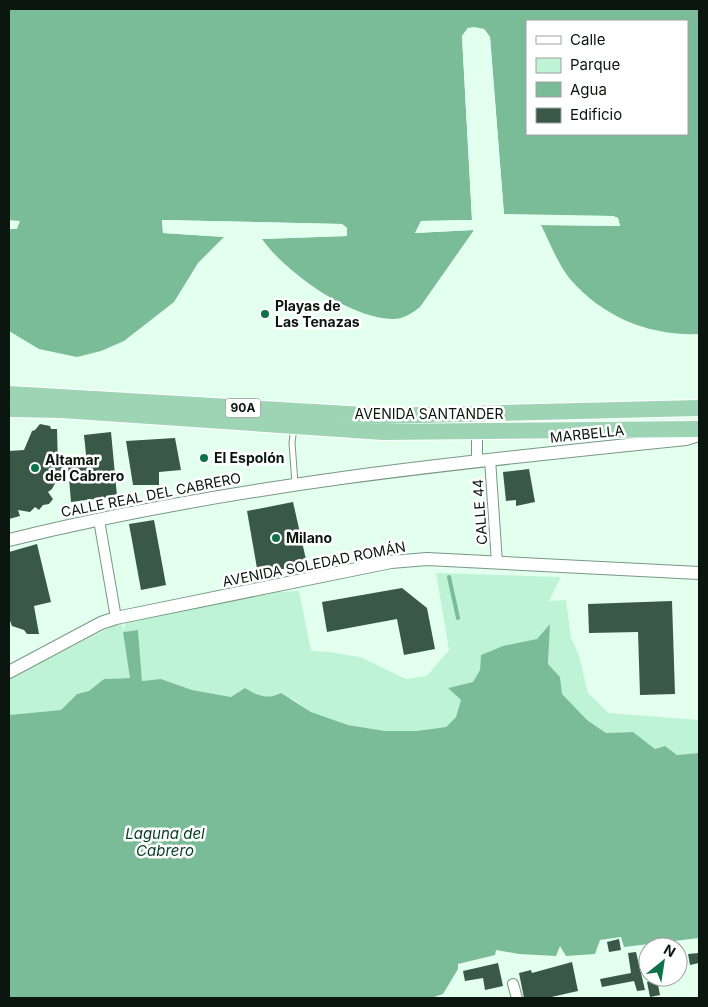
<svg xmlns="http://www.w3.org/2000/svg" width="708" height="1007" viewBox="0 0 708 1007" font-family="Inter,sans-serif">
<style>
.green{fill:#bef4d5}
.water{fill:#7bbc98;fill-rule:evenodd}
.pier{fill:#e3ffee}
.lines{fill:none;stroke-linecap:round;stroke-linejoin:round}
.stream{stroke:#7bbc98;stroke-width:4}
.building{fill:#395847}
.service-casing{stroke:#789885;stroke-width:7}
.minor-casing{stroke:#789885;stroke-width:12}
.tertiary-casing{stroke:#789885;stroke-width:14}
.trunk-casing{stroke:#fff;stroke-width:18}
.service{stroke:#fff;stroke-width:5}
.minor{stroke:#fff;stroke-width:10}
.tertiary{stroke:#fff;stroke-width:12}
.trunk{stroke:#9cd4b4;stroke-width:16}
.poi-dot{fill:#0c7249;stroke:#fff;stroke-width:2}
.labels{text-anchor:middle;stroke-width:5;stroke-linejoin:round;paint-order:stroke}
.shield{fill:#fff;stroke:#545c57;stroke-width:1}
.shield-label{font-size:12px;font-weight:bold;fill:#0a160f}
.poi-label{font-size:14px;font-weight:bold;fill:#0a160f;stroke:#fff;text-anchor:start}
.street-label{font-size:14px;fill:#0a160f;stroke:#fff}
.water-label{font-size:15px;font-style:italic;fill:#053c25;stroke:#fff}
</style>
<rect width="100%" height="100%" fill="#e3ffee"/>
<path class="green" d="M436,573L561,577L549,601L566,600L571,638L579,655L588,693L608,713L699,720V753L677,755L665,746L655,749L633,732L606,733L587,720L562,694L560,677L548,664L550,624L537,639L481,655L480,670L473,682L448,688L461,700L456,717L446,727L415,731H385L348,725L311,712L293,699L257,696L245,688L231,697L192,690L161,679L142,681L138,630L123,632L131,678L104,679L89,691L77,694L61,710L9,715V679L122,621L123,631L126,621L278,592L299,591L311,651L328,652L360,657L406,679L427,676L449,650Z"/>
<g class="water">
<path d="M9,9H699V334C649,336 603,317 570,279C558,264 550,243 541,225L620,226L618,218L613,216L504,215L490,37L484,29L468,28L462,36L472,220L421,221L415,233L474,230L420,307C412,313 404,319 393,319C351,319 285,272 262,239L347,236V228L342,224L162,220L163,233L224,237L198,263L174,302L124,341L101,351L77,357L39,349L9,331V229H17L20,221L9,220ZM527,21H687V134H527Z"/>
<path d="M550,624L548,664L560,677L562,694L587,720L606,733L633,732L655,749L665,746L677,755L699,753V938L624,947L621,937L600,940L595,954L566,956L560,946L556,956L519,954L496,950L495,955L458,964V969L443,994L431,998H9V715L61,710L77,694L89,691L104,679L130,678L123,632L138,630L142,681L161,679L192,690L231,697L245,688C258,696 267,700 281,693L311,712L348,725L385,731H416L446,727L456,717L461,700L448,688L473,682L480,670L481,655L503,646L537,639Z"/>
</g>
<g class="pier">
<path d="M474,27L484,29L490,37L504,214L613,216L618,218L620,226L539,225L541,223H617L613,218L502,216L487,38L482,31L474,30H469L464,37L475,221L472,223H423L419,230L474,227L476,231L474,234L473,230L415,233L421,221L472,220L462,36L468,28Z"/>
<path d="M162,220L342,224L347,228V236L260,239L262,236L344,234L345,229L341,226L165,223V231L225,235L227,237L163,233Z"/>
</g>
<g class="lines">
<path class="stream" d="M449,577L458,618"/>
</g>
<g class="building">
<path d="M40,424L50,426L51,429H57L58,466H64L52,489L48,492L53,499L49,504L43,505L39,510L35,507L30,512L18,510L20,516L9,519V451L24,450L32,431L35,430Z"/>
<path d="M111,432L117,496L71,502L68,466L87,464L84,435Z"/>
<path d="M175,438L181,470L159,472V485H133L126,441Z"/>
<path d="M529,469L535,502L516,506V500L506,501L503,472Z"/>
<path d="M293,502L307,564L258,574L247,511Z"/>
<path d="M154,520L166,585L141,590L129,524Z"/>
<path d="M37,544L51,602L34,606L39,634H27L24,630L12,626L9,618V552Z"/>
<path d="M402,588L427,608L435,649L404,655L397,619L327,632L322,602Z"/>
<path d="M672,601L675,694L640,695L638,632L589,633L588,604Z"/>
<path d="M619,939L621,950L609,952L607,942Z"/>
<path d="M636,952L645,990L637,991L634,981L602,987L600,979L631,973L628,953Z"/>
<path d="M699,953V963L690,965L688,954Z"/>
<path d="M572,962L578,991L547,998H524L519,973L531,970L532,973Z"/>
<path d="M498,963L503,986L485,990L483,978L465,981L463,971Z"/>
<path d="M657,980L660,995L650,997L647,982Z"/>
</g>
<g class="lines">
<defs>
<path id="service" d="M294,427L292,443L295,483"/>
<g id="minor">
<path d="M477,428V461"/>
<path d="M490,459L497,563"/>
<path d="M99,520L116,618"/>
<path d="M513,984L517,998"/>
</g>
<g id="tertiary">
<path d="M9,540C231,485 459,462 686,439L699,435"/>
<path d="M9,672L101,623L116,618L391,562L427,559L699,573"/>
</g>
<g id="trunk">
<path d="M9,394L383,416L699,408"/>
<path d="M9,409L61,410L383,432L699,429"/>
</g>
</defs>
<use href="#service" class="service-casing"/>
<use href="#minor" class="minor-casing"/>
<use href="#tertiary" class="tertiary-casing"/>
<use href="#trunk" class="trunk-casing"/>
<use href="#service" class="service"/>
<use href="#minor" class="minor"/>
<use href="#tertiary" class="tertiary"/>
<use href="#trunk" class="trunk"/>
</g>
<g class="poi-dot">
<circle cx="265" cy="314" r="5"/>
<circle cx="204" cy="458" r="5"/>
<circle cx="35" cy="468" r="5"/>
<circle cx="276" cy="538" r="5"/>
</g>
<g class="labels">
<rect class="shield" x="225.5" y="398.5" width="35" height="19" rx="4"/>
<g class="shield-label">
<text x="243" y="412">90A</text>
</g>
<g class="poi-label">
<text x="275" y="311">Playas de<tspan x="275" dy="16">Las Tenazas</tspan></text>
<text x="214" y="463">El Espolón</text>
<text x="45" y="465">Altamar<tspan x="45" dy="16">del Cabrero</tspan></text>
<text x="286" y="543">Milano</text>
</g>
<g class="street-label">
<text x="429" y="419">AVENIDA SANTANDER</text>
<text transform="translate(587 434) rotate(-6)" y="5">MARBELLA</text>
<text transform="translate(151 495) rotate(-11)" y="5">CALLE REAL DEL CABRERO</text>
<text transform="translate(480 512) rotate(-94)" y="5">CALLE 44</text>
<text transform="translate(314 564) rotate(-11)" y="5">AVENIDA SOLEDAD ROMÁN</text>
</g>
<g class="water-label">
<text x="165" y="839">Laguna del<tspan x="165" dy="17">Cabrero</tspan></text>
</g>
</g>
<rect width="708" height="1007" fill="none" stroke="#0a160f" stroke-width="20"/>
<rect x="526" y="20" width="162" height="115" fill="#ffffff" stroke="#9da29f"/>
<rect x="536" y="36" width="25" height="8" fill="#ffffff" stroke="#9da29f"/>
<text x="570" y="45" font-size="15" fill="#0a160f">Calle</text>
<rect x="536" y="58" width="25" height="15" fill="#bef4d5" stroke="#9da29f"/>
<text x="570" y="70" font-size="15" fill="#0a160f">Parque</text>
<rect x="536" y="82" width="25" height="15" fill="#7bbc98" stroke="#9da29f"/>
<text x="570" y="95" font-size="15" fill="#0a160f">Agua</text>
<rect x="536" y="108" width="25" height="15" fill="#395847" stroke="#9da29f"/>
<text x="570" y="120" font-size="15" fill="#0a160f">Edificio</text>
<g transform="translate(663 962) rotate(30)"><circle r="24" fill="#ffffff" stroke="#9da29f"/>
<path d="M0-4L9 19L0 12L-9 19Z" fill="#0c7249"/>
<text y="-8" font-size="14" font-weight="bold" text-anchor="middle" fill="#0a160f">N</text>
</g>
</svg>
